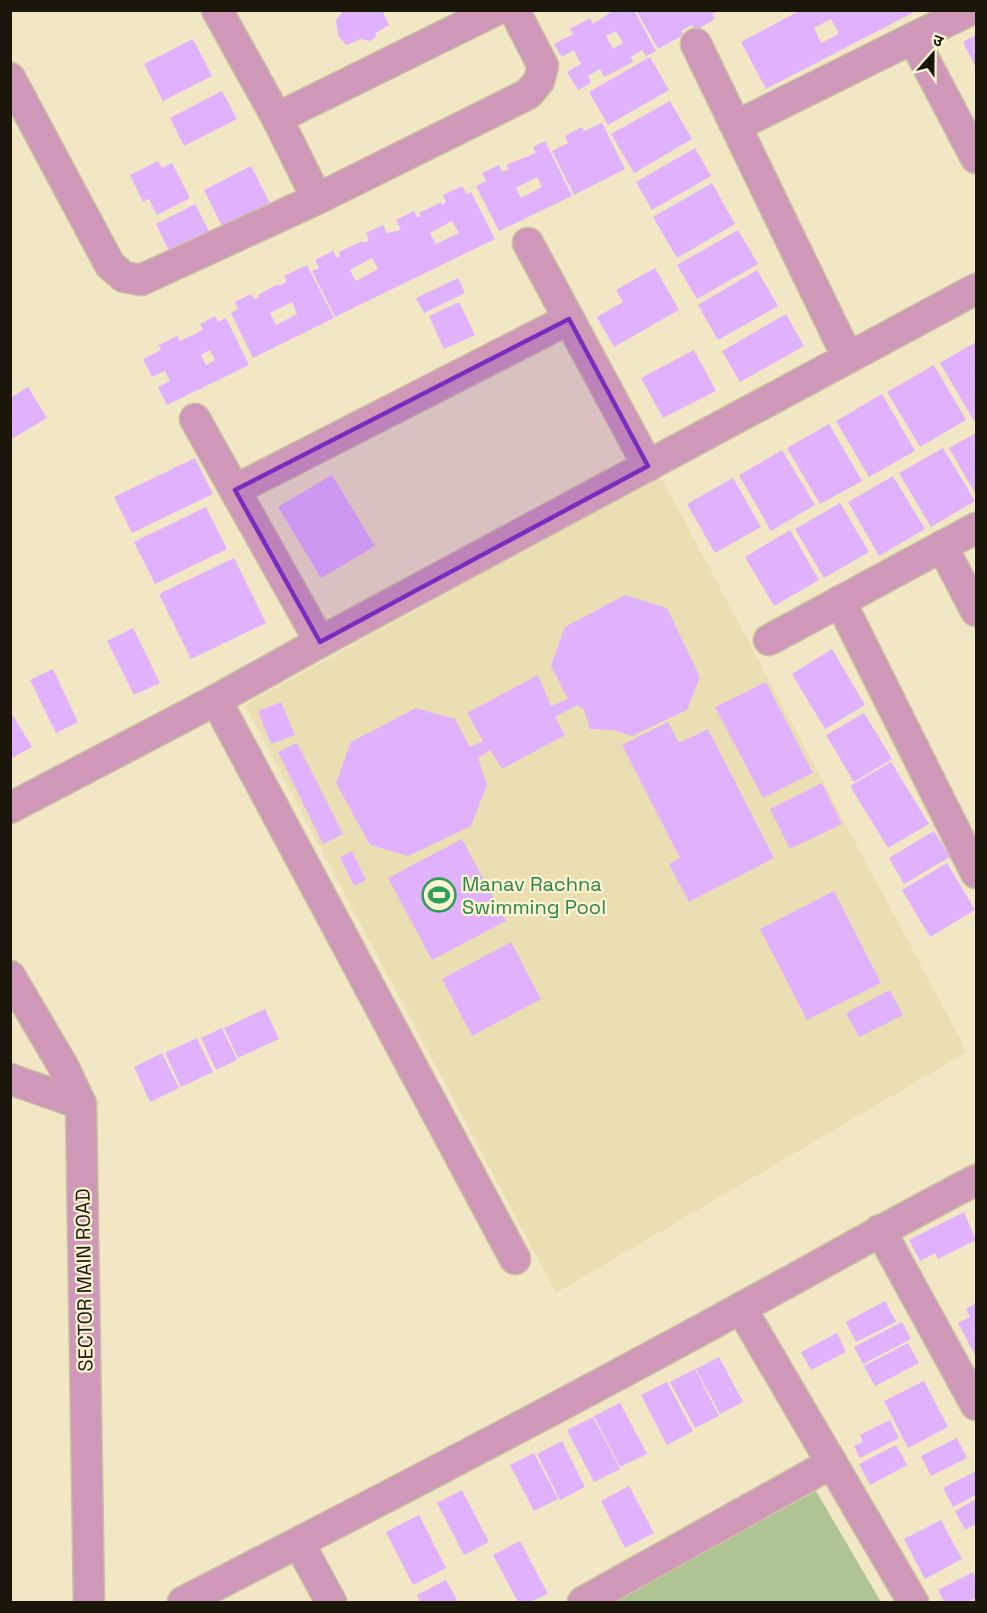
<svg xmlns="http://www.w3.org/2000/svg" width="987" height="1613" viewBox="0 0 987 1613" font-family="'Space Grotesk','Noto Sans Devanagari',sans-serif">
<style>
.built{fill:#eadeb3}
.green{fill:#aec593}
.building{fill:#e0b2fe;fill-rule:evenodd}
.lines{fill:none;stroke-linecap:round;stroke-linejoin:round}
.minor-casing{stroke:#cac2a3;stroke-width:33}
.minor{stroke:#cf98b9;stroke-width:30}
.marked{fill:#7b2cbf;fill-opacity:0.2;stroke:#7b2cbf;stroke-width:4.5;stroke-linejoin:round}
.labels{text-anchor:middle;stroke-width:4.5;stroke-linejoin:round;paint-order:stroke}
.leisure-label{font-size:20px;fill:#27864d;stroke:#fff5d1;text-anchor:start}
.street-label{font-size:20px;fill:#1a170a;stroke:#fff5d1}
</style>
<rect width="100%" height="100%" fill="#f1e7c4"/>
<path class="built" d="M660,475L967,1052L556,1293L245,705Z"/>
<path class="green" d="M816,1491L881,1602H612Z"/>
<g class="building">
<path d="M344,10H382L389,25L376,33L375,38L369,41L361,39L346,45L338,35L336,20Z"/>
<path d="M614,10H634L656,51L646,56L642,50L631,57L633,62L604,77L600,69L588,76L591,83L578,90L567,72L581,64L574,50L562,57L554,44L573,34L570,29L590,18L593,24ZM616,31L623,43L613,49L606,36Z"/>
<path d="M636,10L683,11L719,10L712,14L715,19L695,31L692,25L681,31L683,35L658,49Z"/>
<path d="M801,10H918L766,89L741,42ZM831,19L839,34L821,43L814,28Z"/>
<path d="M976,35V68L963,42Z"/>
<path d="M193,39L212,76L163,101L144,64Z"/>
<path d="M650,57L669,90L608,125L589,92Z"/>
<path d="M222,91L237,119L184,146L170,118Z"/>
<path d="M670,101L692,139L634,173L611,134Z"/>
<path d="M602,123L625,169L574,195L552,151L568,143L565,136L582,127L584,131Z"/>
<path d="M545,141L572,196L499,231L476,186L486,181L482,173L499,165L502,172L509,169L506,165L536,153L533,147ZM537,177L542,187L521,198L516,188Z"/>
<path d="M695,148L711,176L652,210L636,182Z"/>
<path d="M158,161L162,168L172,163L190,198L157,215L149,199L143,202L130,175Z"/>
<path d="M251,166L274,211L244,226L240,218L222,226L204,190Z"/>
<path d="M712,183L735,224L677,258L653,217Z"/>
<path d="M462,186L467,194L471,192L495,239L335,317L312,271L319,268L315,260L333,251L337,258L340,256L339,252L362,241L363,243L369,240L366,233L383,225L387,233L401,230L396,220L414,211L417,217L421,216L419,213L441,202L442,205L446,202L443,195ZM452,221L459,233L436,244L430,233ZM372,258L378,269L356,281L350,270Z"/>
<path d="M195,204L211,235L171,255L156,224Z"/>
<path d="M738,230L758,264L697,299L677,265Z"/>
<path d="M307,265L334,318L253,358L231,313L238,309L235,302L251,294L254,299L259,297L258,295L278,284L279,286L287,282L284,276ZM292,302L297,314L276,325L270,313Z"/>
<path d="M655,268L679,310L614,347L597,317L623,302L616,290Z"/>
<path d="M757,270L778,306L718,340L698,305Z"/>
<path d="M458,278L465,293L424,313L416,298Z"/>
<path d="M459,302L475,335L444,349L429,316Z"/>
<path d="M786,314L804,346L740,382L722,351Z"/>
<path d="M215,316L218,322L226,318L249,365L167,405L158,387L170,381L165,371L152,377L143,359L161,350L159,345L177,336L180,341L203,330L200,324ZM210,350L215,360L206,365L201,355Z"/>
<path d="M976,342V419L974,421L940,363Z"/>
<path d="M694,350L716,391L663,418L641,378Z"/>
<path d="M934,365L966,420L920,447L887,392Z"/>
<path d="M28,387L47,418L10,440V398Z"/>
<path d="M882,394L915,451L869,477L836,421Z"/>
<path d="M829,424L862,481L820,504L787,448Z"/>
<path d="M976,433V495L949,448Z"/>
<path d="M943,448L975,501L931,527L899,473Z"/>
<path d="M782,450L815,505L771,531L739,475Z"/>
<path d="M195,458L213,494L132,533L114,497Z"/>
<path d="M332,475L375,546L321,578L278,507Z"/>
<path d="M893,476L925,529L879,556L848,502Z"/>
<path d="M733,478L761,527L715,553L687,504Z"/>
<path d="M840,503L869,552L824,578L795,529Z"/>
<path d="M206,507L227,549L155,584L134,542Z"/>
<path d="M790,530L819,580L774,606L745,557Z"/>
<path d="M234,558L266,623L191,659L159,594Z"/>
<path d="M625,595L667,608L700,677L687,710L632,736L613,730L590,729L584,710L577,705L555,717L565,735L502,769L490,750L478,758L487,785L471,826L408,856L370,845L336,783L351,742L416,708L455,719L470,747L483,741L467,713L538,675L551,706L568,699L551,666L565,627Z"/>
<path d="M133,628L160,683L134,695L107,641Z"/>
<path d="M832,649L865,705L825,729L792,674Z"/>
<path d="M53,669L78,722L56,733L30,680Z"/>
<path d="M766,682L813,773L763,798L715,707Z"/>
<path d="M281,702L295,735L271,744L258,711Z"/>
<path d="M10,711L32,747L10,759Z"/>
<path d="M864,713L892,759L854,782L826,735Z"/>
<path d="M668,722L679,743L708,729L774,858L689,902L669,864L680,858L622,745Z"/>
<path d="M297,743L343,834L323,844L278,752Z"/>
<path d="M891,762L929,824L888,848L850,786Z"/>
<path d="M822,783L842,824L790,849L770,809Z"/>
<path d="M934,831L950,857L904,884L889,858Z"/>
<path d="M462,839L506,921L432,960L388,878Z"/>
<path d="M352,851L366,880L354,886L340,857Z"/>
<path d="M947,863L975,910L930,937L902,890Z"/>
<path d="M834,891L881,983L807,1020L760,929Z"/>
<path d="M511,942L541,999L472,1036L442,979Z"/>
<path d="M890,990L903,1015L859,1037L846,1013Z"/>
<path d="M265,1009L279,1039L238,1058L224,1028Z"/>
<path d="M222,1028L237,1060L216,1070L201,1038Z"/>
<path d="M197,1038L213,1072L181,1087L165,1053Z"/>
<path d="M162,1053L179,1088L150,1102L134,1067Z"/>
<path d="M964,1212L976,1240L938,1259L935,1253L920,1261L909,1240Z"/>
<path d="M885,1301L896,1322L856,1342L846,1322Z"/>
<path d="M976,1303V1357L958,1323L970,1317L966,1309Z"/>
<path d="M902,1322L911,1339L863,1364L854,1347Z"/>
<path d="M837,1333L846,1352L811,1370L801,1352Z"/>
<path d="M908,1343L919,1363L875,1386L864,1366Z"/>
<path d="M719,1357L743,1402L720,1414L696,1369Z"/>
<path d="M695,1369L719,1416L695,1428L670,1382Z"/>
<path d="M924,1381L948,1427L908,1448L884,1401Z"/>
<path d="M667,1382L693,1431L667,1445L641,1395Z"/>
<path d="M620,1403L647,1454L620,1467L594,1416Z"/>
<path d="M593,1417L620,1469L594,1482L567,1430Z"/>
<path d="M890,1420L899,1438L860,1458L854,1446L863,1442L860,1435Z"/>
<path d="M957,1438L967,1458L931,1476L921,1456Z"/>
<path d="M562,1441L585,1487L560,1500L537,1454Z"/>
<path d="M896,1445L907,1465L870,1485L859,1464Z"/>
<path d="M534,1453L558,1499L534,1511L510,1465Z"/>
<path d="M976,1471V1495L953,1507L943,1488Z"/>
<path d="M629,1486L654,1533L625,1548L601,1501Z"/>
<path d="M462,1490L489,1542L464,1555L437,1503Z"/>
<path d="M976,1499V1524L965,1530L955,1511Z"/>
<path d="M419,1515L446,1568L413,1585L386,1532Z"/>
<path d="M941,1520L962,1559L925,1579L904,1539Z"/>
<path d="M520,1541L548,1594L530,1602H518L493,1555Z"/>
<path d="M973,1572L976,1579V1598L967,1602H944L938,1590Z"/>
<path d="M446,1580L458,1602H420L417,1595Z"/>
</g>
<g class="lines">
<defs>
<g id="minor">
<path d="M217,10L277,118L317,199"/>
<path d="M913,38L976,158"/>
<path d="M696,44L848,358"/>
<path d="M10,78L110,265L124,277L141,280L317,199L528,94L539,81L543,66L514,10"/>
<path d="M277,118L496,10"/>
<path d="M736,126L970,10"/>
<path d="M528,243L648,466"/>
<path d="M195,419L320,642"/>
<path d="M235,490L569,319"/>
<path d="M942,546L976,611"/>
<path d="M840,601L976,873"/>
<path d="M769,640L976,528"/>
<path d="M216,700L515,1259"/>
<path d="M10,808L216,700L320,642L976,289"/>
<path d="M10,976L63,1066L81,1104L89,1602"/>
<path d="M10,1079L81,1104"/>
<path d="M880,1230L976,1405"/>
<path d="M741,1308L913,1602"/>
<path d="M299,1543L331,1602"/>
<path d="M183,1602C370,1506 557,1409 741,1308C820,1265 897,1221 976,1180"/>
<path d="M583,1602L832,1463"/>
</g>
</defs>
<use href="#minor" class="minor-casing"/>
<use href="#minor" class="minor"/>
</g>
<path class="marked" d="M569,319L648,466L320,642L235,490Z"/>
<defs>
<symbol id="stadium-ring" viewBox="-11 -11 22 22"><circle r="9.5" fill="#fff5d1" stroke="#2e9e5b" stroke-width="1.5"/><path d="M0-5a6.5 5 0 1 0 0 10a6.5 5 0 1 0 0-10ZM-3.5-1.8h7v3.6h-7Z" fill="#2e9e5b"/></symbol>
</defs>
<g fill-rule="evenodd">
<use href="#stadium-ring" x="420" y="876" width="38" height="38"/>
</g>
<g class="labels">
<g class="leisure-label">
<text x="462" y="891">Manav Rachna<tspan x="462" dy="23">Swimming Pool</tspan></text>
</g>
<g class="street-label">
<text transform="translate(84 1280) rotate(-91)" y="7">SECTOR MAIN ROAD</text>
</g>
</g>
<rect width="987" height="1613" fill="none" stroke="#1a170a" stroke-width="24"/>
<g transform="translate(933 54) rotate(21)" stroke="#fff5d1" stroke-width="4.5" paint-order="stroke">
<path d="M0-4.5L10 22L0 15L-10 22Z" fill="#1a170a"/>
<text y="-9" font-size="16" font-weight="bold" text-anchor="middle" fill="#1a170a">उ</text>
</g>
</svg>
